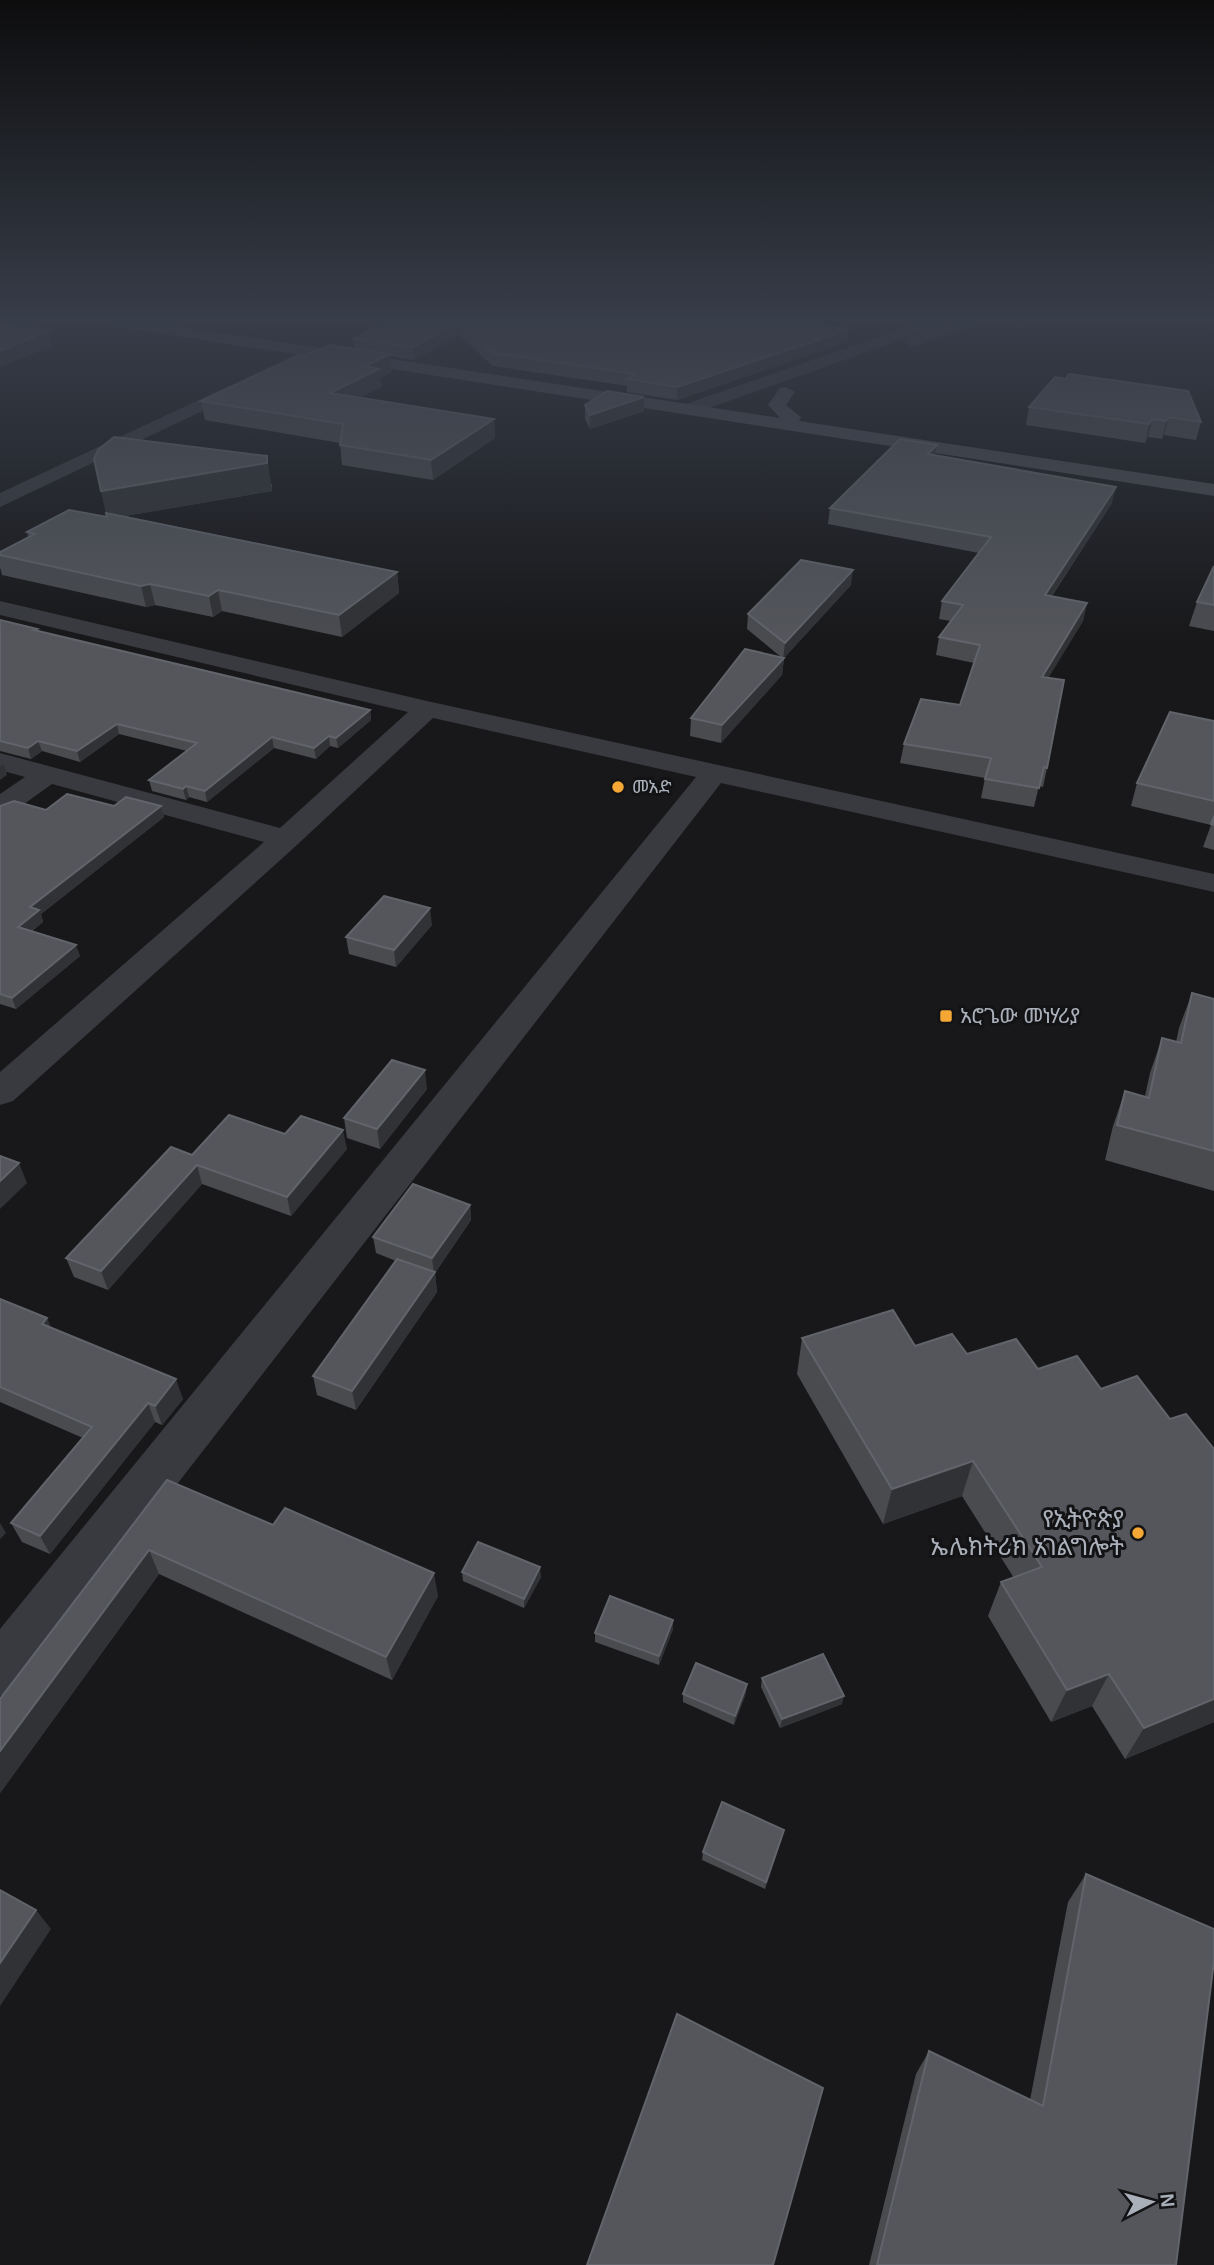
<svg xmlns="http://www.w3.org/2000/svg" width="1214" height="2265" viewBox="0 0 1214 2265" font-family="Helvetica,'Noto Sans Ethiopic',sans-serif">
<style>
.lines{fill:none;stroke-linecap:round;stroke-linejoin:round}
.minor{fill:#383a3f;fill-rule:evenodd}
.tertiary{fill:#383a3f;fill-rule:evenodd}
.secondary{fill:#46494f;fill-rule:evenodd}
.wall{fill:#494b4f}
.shaded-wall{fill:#313235}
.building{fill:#54565b;stroke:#61646a;stroke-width:2}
.poi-dot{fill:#f4a735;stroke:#131315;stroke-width:2.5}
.labels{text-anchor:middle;stroke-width:6;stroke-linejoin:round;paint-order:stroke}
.far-poi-label{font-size:18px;fill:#aab0ba;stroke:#131315;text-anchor:start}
.poi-label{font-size:21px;fill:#aab0ba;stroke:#131315;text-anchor:start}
.near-poi-label{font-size:24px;fill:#aab0ba;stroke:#131315;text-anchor:end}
</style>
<rect width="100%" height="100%" fill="#18181a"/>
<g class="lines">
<g class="minor">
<path d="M314,346L320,347L322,351L320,355L0,507V493Z"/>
<path d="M0,601L427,701L1214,874V892L721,783L19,1688L0,1696V1629L696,777L433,718L297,845L13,1101L0,1105V1072L264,842L52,784L10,814L0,817V794L25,777L0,770V753L280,828L408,712L0,615Z"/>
</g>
<g class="tertiary">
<path d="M922,322H944L942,325L695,413L689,415L680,409L683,405Z"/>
<path d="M956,322H978L976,325L918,345L912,347L904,342L906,339Z"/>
</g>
<path class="secondary" d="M111,322H148L780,418L768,405L780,388L786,387L795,392L786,405L801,417L799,421L1214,484V496L119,327Z"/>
</g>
<g class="wall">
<path d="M387,322L848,330L847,342L677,400L627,392V386L493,366L459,335L414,360L390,356L391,372L380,378L381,387L359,398L494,419L495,438L433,480L342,465L340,443L205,420L201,401L305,356L354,348L353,339Z"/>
<path d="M1055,377L1201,422L1196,440L1164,435L1162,439L1148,437L1145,443L1026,425L1029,407Z"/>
<path d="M585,405L644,411L590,429L585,419Z"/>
<path d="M937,445L935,455L1112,503L1052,596L1087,603L1083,621L1048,678L1047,768L1043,787L1039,786L1034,807L981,798L985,778L900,763L904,744L960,705L974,663L936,655L939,637L951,621L939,619L942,601L979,553L828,524L830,508Z"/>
<path d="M94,459L272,484V491L125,516L397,572L399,593L342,637L222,611L213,617L155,605L146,607L2,575L0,567V552L28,537L27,532L107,517Z"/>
<path d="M1214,566V631L1189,626L1197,602Z"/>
<path d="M851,585L784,658L782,675L721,743L690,736L691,718L781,657L747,629L748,614Z"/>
<path d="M0,620L37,629V631L370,710L371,720L338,748L330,746L316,759L274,748L207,802L189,797L186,800L152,791L149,780L187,751L119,734L80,762L42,751L31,759L0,751Z"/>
<path d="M1214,721V850L1203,847L1211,825L1131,806L1137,783Z"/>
<path d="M0,806L46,810L114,806H161L164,817L41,914L43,922L32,931L80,956L16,1009L0,1004Z"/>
<path d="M432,925L396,967L349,954L346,937Z"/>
<path d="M1192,993L1214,999V1191L1105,1160L1113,1126L1125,1091L1145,1096L1150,1073L1162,1038L1176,1042L1179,1028Z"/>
<path d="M427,1089L380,1149L347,1138L344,1118Z"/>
<path d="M285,1134L347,1149L291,1216L202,1184L108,1290L74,1277L66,1258L192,1155Z"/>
<path d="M470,1205L471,1220L435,1273L437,1292L356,1410L317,1395L313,1376L396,1261L376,1253L373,1237Z"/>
<path d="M0,1299L52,1329L183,1399L162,1425L155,1422L50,1554L22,1542L11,1523L83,1438L0,1402Z"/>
<path d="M802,1338L915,1346L1214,1722L1125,1759L1092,1706L1051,1722L988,1616L1001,1582L1014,1578L962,1496L883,1524L797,1374Z"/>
<path d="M167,1480L438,1596L392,1680L159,1574L0,1793V1699Z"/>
<path d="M462,1572L541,1577L524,1608L463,1581Z"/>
<path d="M673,1620V1629L659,1665L595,1642V1633Z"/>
<path d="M762,1678L842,1704L780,1728L761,1687Z"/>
<path d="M746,1693L734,1725L683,1702V1694Z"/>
<path d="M782,1838L765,1889L702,1860L703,1852Z"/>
<path d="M1086,1874L1176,2265H869L916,2074L929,2051L1030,2100L1068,1902Z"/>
</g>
<g class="shaded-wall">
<path d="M3,322H45L2,338L0,323Z"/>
<path d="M459,323V335L414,360L413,347Z"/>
<path d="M848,330L847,342L677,400V387Z"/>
<path d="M49,331L52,346L0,367V351Z"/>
<path d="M390,354L391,372L380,378L381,387L332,412L330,393L366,366Z"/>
<path d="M644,397V411L590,429V415Z"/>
<path d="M1169,417L1164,435L1162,439L1166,421Z"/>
<path d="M494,419L495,438L433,480L431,460Z"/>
<path d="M1153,419L1148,437L1145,443L1149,424Z"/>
<path d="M937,445L934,461L928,454Z"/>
<path d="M267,456L272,491L108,519L101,491Z"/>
<path d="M1116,487L1112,503L1041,612L1045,595Z"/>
<path d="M853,570L851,585L784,658L782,675L721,743L722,725L783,659L785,643Z"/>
<path d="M397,572L399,593L342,637L339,615Z"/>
<path d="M150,584L155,605L146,607L141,586Z"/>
<path d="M218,590L222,611L213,617L209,596Z"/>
<path d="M1087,603L1083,621L1038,695L1042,677Z"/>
<path d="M370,710L371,720L338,748L336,738Z"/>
<path d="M117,724L119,734L80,762L77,751Z"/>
<path d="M329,736L330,746L316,759L314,748Z"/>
<path d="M272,737L274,748L207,802L205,791Z"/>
<path d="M38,741L42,751L31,759L28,748Z"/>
<path d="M4,764L7,775L0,780V766Z"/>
<path d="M186,786L189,797L186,800L183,789Z"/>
<path d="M161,806L164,817L41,914L43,922L22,938L18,927L30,907Z"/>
<path d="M430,908L432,925L396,967L394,950Z"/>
<path d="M76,945L80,956L16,1009L12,998Z"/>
<path d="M425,1070L427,1089L380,1149L377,1129Z"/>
<path d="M343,1130L347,1149L291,1216L287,1197Z"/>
<path d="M19,1163L27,1183L0,1209V1181Z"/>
<path d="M197,1165L202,1184L108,1290L101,1271Z"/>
<path d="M470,1205L471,1220L435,1273L437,1292L356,1410L352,1391L434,1273L432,1258Z"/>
<path d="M47,1318L56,1338L42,1324Z"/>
<path d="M176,1379L183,1399L162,1425L155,1406Z"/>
<path d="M148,1403L155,1422L50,1554L40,1536Z"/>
<path d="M973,1461L962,1496L883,1524L892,1489Z"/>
<path d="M0,1523L6,1533L0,1539Z"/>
<path d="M149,1550L159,1574L0,1793V1751Z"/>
<path d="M540,1567L541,1577L524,1608V1599Z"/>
<path d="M434,1573L438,1596L392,1680L386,1657Z"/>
<path d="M673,1620V1629L659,1665V1656Z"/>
<path d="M1109,1674L1092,1706L1051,1722L1067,1690Z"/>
<path d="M747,1684L746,1693L734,1725L735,1716Z"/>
<path d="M844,1696L842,1704L780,1728L782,1719Z"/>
<path d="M1214,1699V1722L1125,1759L1144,1728Z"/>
<path d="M784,1830L782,1838L765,1889L766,1882Z"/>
<path d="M36,1910L51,1929L0,2006V1963Z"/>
</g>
<g class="building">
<path d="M388,322H812L848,330L677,387L627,379L635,374L492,353L459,323L413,347L353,339Z"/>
<path d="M0,324L49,331L0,351Z"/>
<path d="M329,345L390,354L366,366L379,369L330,393L494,419L431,460L340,445L343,424L201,401L300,355L305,356Z"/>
<path d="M1069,374L1188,391L1201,422L1169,417L1166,421L1153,419L1149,424L1029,407L1055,377L1065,379Z"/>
<path d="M607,391L644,397L590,415L585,405Z"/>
<path d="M114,437L267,456V463L101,491L94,459L98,450Z"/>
<path d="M900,439L937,445L928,454L1116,487L1045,595L1087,603L1042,677L1064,680L1047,768L1044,767L1039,788L985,779L991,758L904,744L921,699L960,705L980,645L939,637L963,605L942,601L991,537L830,508Z"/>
<path d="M69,510L107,517L106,513L397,572L339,615L218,590L209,596L150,584L141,586L0,555V552L35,534L27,532Z"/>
<path d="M801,560L853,570L785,643L748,614Z"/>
<path d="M1214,566V605L1197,602Z"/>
<path d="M0,620L37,629L34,630L370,710L336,738L329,736L314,748L272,737L205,791L186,786L183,789L149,780L197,743L117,724L77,751L38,741L28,748L0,741Z"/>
<path d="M745,649L784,658L722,725L691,718Z"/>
<path d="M1170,712L1214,721V801L1137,783Z"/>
<path d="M67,794L114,806L126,797L161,806L30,907L39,910L18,927L76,945L12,998L0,994V806L14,801L46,810Z"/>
<path d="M1214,816V825L1211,824Z"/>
<path d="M384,896L430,908L394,950L346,937Z"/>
<path d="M1192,993L1214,999V1151L1117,1125L1125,1091L1149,1098L1162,1038L1181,1043Z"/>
<path d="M392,1060L425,1070L377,1129L344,1118Z"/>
<path d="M229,1115L285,1134L301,1116L343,1130L287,1197L197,1165L101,1271L66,1258L171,1147L192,1155Z"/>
<path d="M0,1156L19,1163L0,1181Z"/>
<path d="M413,1184L470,1205L432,1258L373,1237Z"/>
<path d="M397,1259L435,1272L352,1391L313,1376Z"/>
<path d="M0,1299L47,1318L42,1324L176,1379L155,1406L148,1403L40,1536L11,1523L92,1427L0,1387Z"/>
<path d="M893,1310L915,1346L952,1334L967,1354L1016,1339L1038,1369L1077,1356L1101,1389L1137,1376L1170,1419L1186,1414L1214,1449V1699L1144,1728L1109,1674L1067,1690L1001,1582L1042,1567L973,1461L892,1489L802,1338Z"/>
<path d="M167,1480L273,1525L285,1508L434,1573L386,1657L149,1550L0,1751V1699Z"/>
<path d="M478,1542L540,1567L524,1599L462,1572Z"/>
<path d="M610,1596L673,1620L659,1656L595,1633Z"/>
<path d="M823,1654L844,1696L782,1719L762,1678Z"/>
<path d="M696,1663L747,1684L735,1716L683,1694Z"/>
<path d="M722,1802L784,1830L766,1882L703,1852Z"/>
<path d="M1086,1874L1214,1929V1961L1176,2265H877L929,2051L1043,2106Z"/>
<path d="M0,1890L36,1910L0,1963Z"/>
<path d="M677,2014L823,2088L773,2265H587Z"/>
</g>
<linearGradient id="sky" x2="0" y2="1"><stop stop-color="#0d0d0e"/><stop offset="0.5" stop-color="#373d49"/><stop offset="1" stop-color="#373d49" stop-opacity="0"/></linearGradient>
<rect width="1214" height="639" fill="url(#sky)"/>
<g class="poi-dot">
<circle cx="618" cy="787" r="7"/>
<rect x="939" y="1009" width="14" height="14" rx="3.5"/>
<circle cx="1138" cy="1533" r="7"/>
</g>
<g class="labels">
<g class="far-poi-label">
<text x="632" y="793">መአድ</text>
</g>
<g class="poi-label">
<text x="960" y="1023">አሮጌው መነሃሪያ</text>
</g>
<g class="near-poi-label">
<text x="1124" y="1527">የኢትዮጵያ<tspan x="1124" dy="28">ኤሌክትሪክ አገልግሎት</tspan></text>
</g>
</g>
<g transform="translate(1151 2202) rotate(84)" stroke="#131315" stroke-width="5" paint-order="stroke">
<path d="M0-5L12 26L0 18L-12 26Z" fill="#aab0ba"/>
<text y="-10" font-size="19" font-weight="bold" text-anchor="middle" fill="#aab0ba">N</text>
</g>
</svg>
